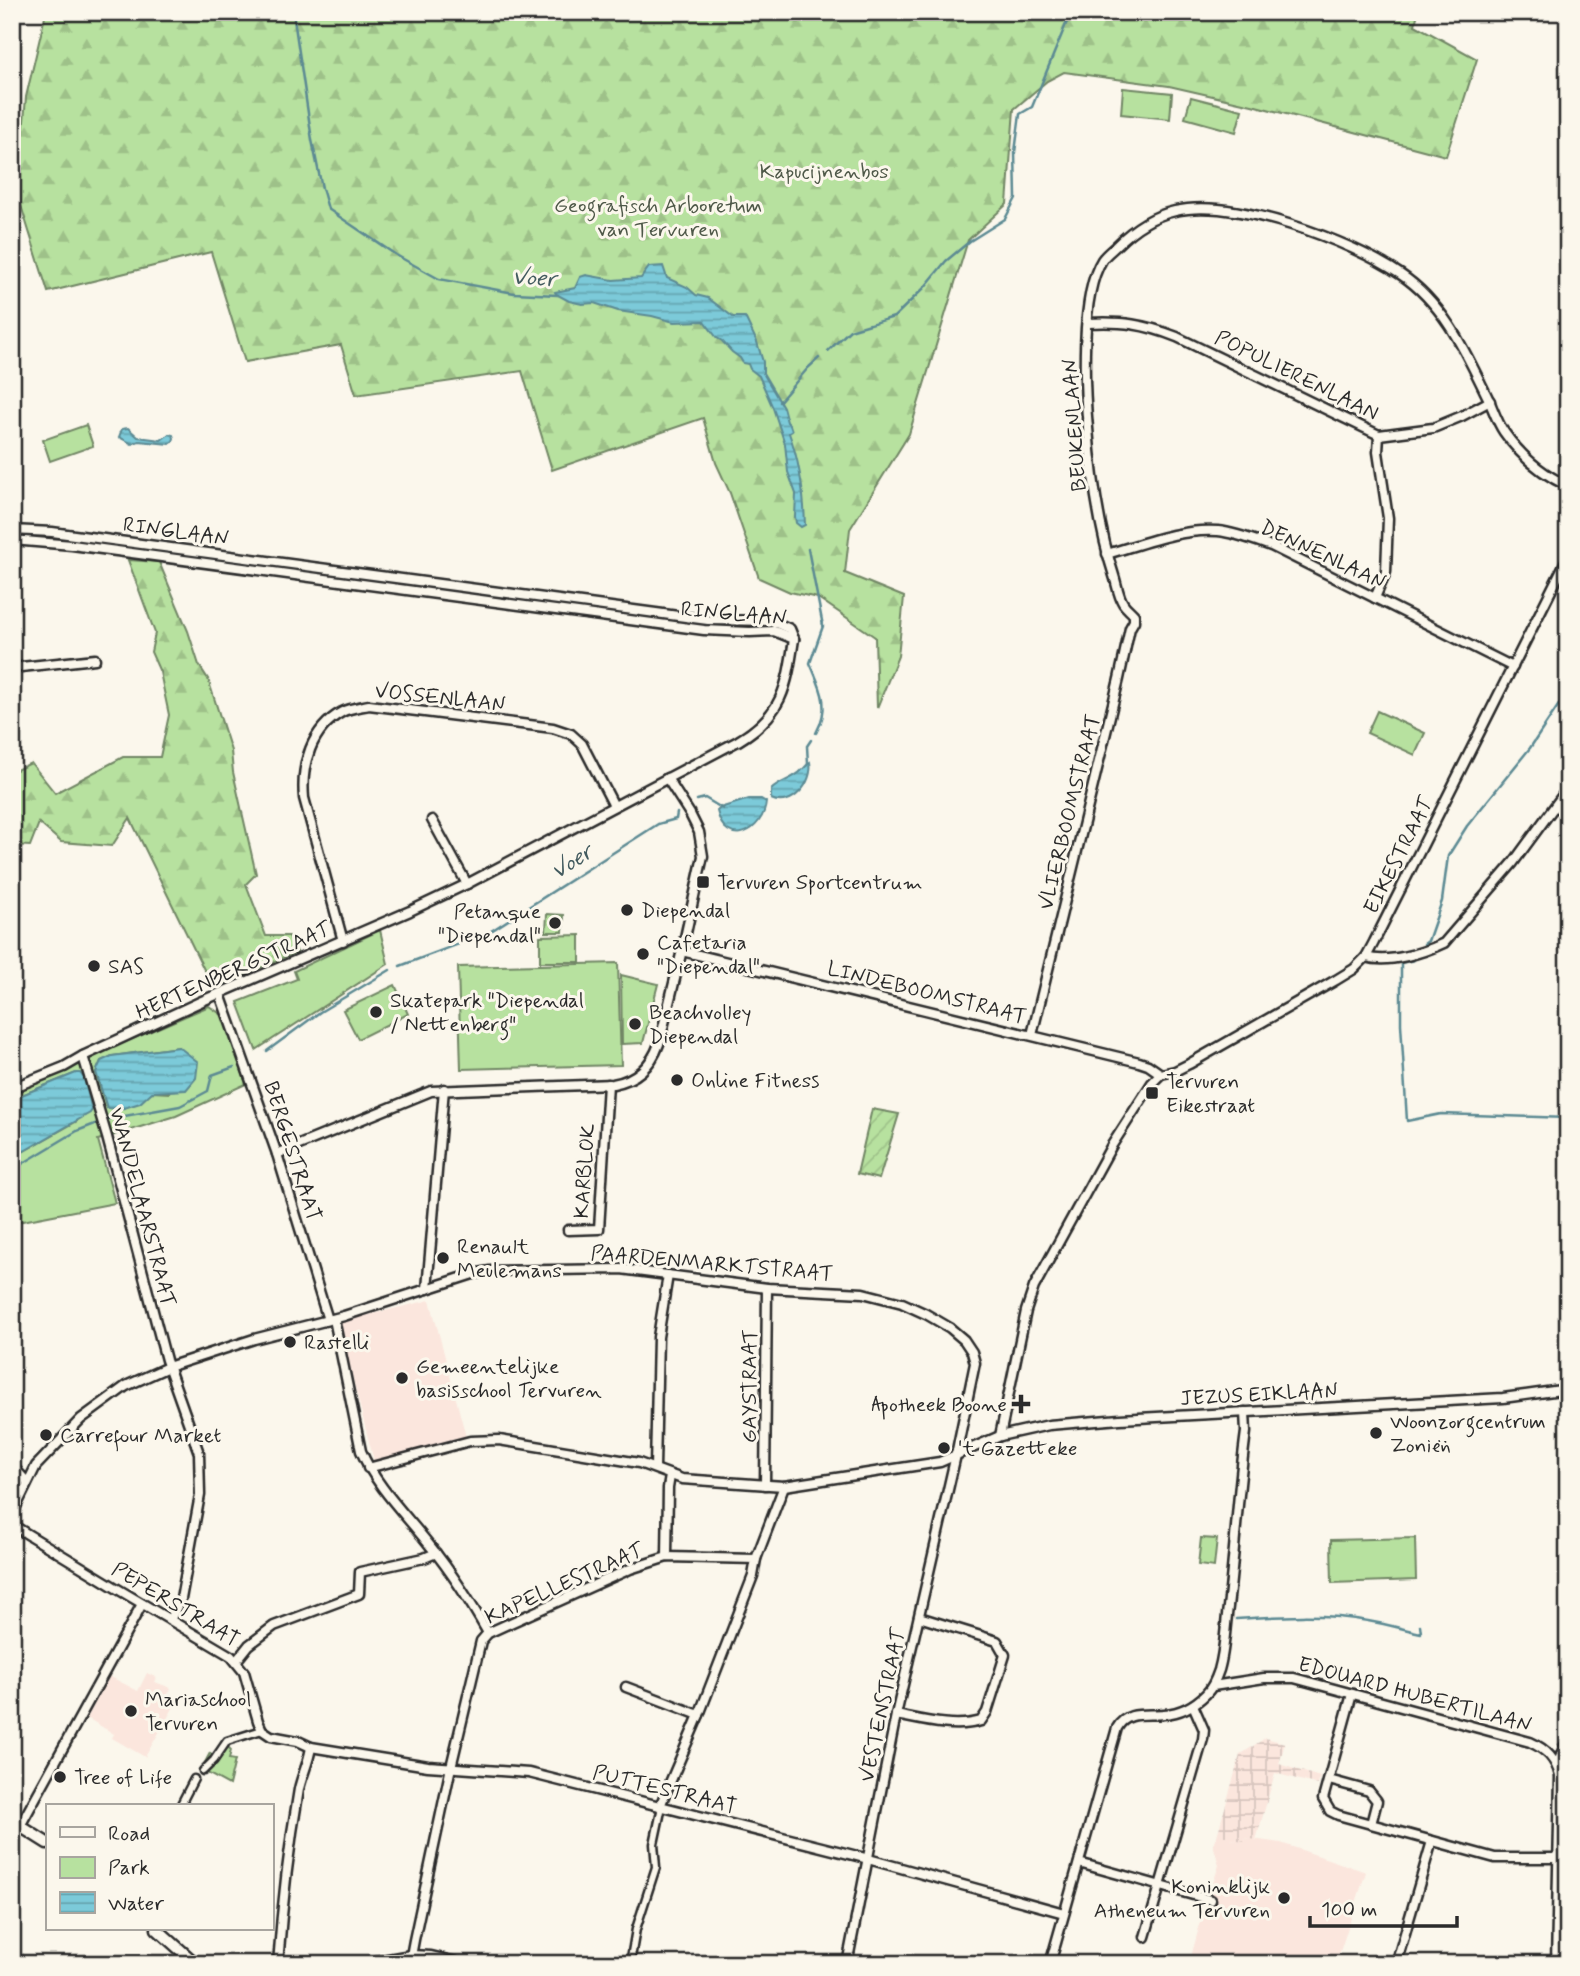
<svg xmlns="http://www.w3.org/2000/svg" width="1580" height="1976" viewBox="0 0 1580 1976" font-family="Mynerve,sans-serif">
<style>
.built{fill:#fbe6dd}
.industrial{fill:url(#industrial-grid)}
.forest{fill:url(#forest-firs);stroke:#718665;stroke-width:2}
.park{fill:#b7e19f;stroke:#718665;stroke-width:2;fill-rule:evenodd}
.garden{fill:url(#garden-furrows);stroke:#718665;stroke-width:2}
.water{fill:url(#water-rules);stroke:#5c8a93;stroke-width:2}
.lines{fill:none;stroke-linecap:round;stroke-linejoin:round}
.stream{stroke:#5c8a93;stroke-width:2.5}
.pedestrian-casing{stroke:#2b2b2b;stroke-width:11}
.minor-casing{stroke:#2b2b2b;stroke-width:13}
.tertiary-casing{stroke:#2b2b2b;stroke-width:15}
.pedestrian{stroke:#fbf7ec;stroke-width:6}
.minor{stroke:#fbf7ec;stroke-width:8}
.tertiary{stroke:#fbf7ec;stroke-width:10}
.poi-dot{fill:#2b2b2b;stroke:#fbf7ec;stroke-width:2.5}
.labels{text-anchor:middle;stroke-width:6;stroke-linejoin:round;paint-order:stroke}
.park-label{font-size:21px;fill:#4e5848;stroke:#fbf7ec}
.street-label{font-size:21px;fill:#2b2b2b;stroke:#fbf7ec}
.poi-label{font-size:21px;fill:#2b2b2b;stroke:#fbf7ec;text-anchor:start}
.water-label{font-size:23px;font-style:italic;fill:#435b5f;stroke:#fbf7ec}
</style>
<defs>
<pattern id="industrial-grid" width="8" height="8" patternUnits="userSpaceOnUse" patternTransform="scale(1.75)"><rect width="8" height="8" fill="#fbe6dd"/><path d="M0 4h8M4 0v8" fill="none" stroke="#d7c5be"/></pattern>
<pattern id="forest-firs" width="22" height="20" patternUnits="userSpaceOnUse" patternTransform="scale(1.75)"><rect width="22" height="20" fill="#b7e19f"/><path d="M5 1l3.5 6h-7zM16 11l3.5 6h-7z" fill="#9ec189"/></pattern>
<pattern id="garden-furrows" width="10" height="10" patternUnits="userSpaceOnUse" patternTransform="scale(1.75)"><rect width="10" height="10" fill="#b7e19f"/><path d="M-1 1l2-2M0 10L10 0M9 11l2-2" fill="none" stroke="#9ec189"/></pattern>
<pattern id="water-rules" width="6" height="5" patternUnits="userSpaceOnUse" patternTransform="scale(1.75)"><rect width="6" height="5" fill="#7ccad9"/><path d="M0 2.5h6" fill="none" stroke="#66a4b0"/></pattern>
</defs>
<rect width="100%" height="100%" fill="#fbf7ec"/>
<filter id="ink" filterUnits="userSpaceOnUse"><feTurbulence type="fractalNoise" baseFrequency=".0143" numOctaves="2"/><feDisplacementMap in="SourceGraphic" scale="14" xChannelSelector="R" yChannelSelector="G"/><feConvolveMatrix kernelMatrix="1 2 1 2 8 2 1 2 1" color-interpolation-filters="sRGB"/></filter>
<g filter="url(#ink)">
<g class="built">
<path d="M430,1300L466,1437L374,1461L339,1325L343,1321Z"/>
<path d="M147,1673L157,1678L155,1682L171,1688L166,1699L176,1703L145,1757L112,1738L114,1734L87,1718L109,1676L138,1691Z"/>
<path d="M1217,1836H1231V1839L1243,1841L1244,1838L1281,1843L1366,1872L1336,1964H1189L1200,1924L1211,1900L1212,1886L1219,1865L1213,1844Z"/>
</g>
<path class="industrial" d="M1265,1738L1285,1743L1279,1764L1320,1777L1318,1785L1275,1773L1256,1840L1245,1838L1244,1841L1230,1839V1836H1217L1240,1755Z"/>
<g class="forest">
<path d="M46,12H1418L1415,25L1477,59L1446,156L1252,105L1169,86L1064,72L1047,81L1014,109L1007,204L968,240L909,434L850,529L845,573L904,597L898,656L877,708L875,637L818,598L790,592L759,578L730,493L716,463L703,418L552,470L522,371L356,395L341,345L245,362L211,252L48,292L18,196L26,97Z"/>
<path d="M128,560L159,562L188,631L199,665L208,679L231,751L233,772L256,874L246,884L266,936H289L297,952L213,988L130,818L112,846L61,842L39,823L30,846L12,845V772L31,763L55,793L123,757H160L169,715L160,672L151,652L155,633Z"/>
</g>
<g class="park">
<path d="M1123,88L1172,93L1170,119L1121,114Z"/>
<path d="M1191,97L1242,110L1236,132L1185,118Z"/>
<path d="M86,425L93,446L50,461L43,440Z"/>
<path d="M1377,711L1425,733L1415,755L1367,733Z"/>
<path d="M547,914L564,915L563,932H546Z"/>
<path d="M380,930L388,964L256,1050L238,1002L297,979L294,971Z"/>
<path d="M580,935V962H540V936Z"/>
<path d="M618,963L621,1065L461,1069L458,967Z"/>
<path d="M621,975L658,984L643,1043L622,1044Z"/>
<path d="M395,985L408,1014L358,1039L343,1010Z"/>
<path d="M209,1006L225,1017L246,1084L176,1116L98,1140L115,1203L12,1223V1158L77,1121L84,1078L79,1073H76L12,1099V1091ZM179,1047L169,1093L152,1092L107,1108L96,1073L101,1061L112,1056Z"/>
<path d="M1201,1538L1217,1539L1214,1567L1198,1565Z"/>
<path d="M1415,1538L1416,1580L1332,1583L1331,1540Z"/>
<path d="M228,1747L231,1750L229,1759L235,1760L229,1785L207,1773L202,1768L210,1753L217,1757L223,1749L225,1750Z"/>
</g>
<path class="garden" d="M872,1109L899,1114L879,1179L857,1174Z"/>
<g class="water">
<path d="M663,266L667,278L687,287L696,295L708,298L733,317H745L757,342L763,362V373L783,407L787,422L790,425L792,431L789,433C800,463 804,493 805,525L801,527L796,523L795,517L796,494L788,472L785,444L773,408L759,376L750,369L748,364L743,363L740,358L732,352L722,341L717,338L704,321L674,322L652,316L618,311L594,303L582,304L569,301L556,294L555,292L575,288L580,277L586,275L613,280L641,278L649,267Z"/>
<path d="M128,428L138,437L161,440L169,434L173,435L174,438L173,441L169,444L139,441L132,444L119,437L122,429Z"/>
<path d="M810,762C814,782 792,809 771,799V790C780,781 794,779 802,770C805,768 807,764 810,762Z"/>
<path d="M749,799H761L766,802C764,831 726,851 717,811L720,808Z"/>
<path d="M179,1047L198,1062L196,1078L186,1090L152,1092L140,1103L121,1109L107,1108L96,1072L101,1061L112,1056Z"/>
<path d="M76,1073H80L84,1078L92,1110L90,1113L12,1158V1099Z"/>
</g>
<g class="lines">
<g class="stream">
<path d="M293,12L312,140L322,188L328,209L396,255L439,279L514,293L558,295"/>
<path d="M828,351L850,330L894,317L924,288L946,261L970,241L1005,219L1016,198L1015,152L1020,114L1032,107L1071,12"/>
<path d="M779,402L808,368L819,358"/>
<path d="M808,549L823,626L810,663C821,689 831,706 816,733"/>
<path d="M808,764L807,746L811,740"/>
<path d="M697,800L705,798L723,809"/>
<path d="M1424,944L1428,941L1442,901L1448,856L1467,826L1530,748L1568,691"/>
<path d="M1414,960L1401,963V1024L1407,1121L1441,1114L1568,1118"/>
<path d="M400,966L488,933L658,824L676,819L677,813"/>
<path d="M267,1051L320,1012L390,970"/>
<path d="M12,1168L22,1164L77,1131L108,1119L180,1106L208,1091L212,1075L234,1067"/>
<path d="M1568,1172V1177"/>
<path d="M1236,1619C1280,1616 1325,1613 1368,1621C1386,1624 1403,1629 1421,1633L1420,1625"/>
</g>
<defs>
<g id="pedestrian">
<path d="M203,1771L214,1760L227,1741L262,1730"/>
<path d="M180,1806L194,1779"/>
<path d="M630,1964L636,1929L656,1867L654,1844L661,1811L660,1806"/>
</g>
<g id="minor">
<path d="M1087,323C1122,321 1144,324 1177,337L1379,435L1433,428L1462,416L1490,401"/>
<path d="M12,530L52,532L708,620L772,621L790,629L794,639"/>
<path d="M12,540L72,545L704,630L750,632L774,631L794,639"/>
<path d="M1107,554C1142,544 1181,528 1218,531C1236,533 1254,540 1271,546L1513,667"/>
<path d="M1375,598L1386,572L1388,518L1378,452L1379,435"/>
<path d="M12,668L95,659"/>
<path d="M432,820L467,884"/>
<path d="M343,941L304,798C301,765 311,729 342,712C350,708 360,707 369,705L553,728L571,734L582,744L614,806"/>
<path d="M682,951L1139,1062L1148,1065L1161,1074"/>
<path d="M1366,957C1388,964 1423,953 1444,943L1513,863L1568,788"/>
<path d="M220,994L277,1154L328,1320"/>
<path d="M1032,1035L1119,679L1130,628L1134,621V615C1131,611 1126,608 1123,603C1119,597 1117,586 1115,579C1099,530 1092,479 1088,428C1084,387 1080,295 1102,260C1105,255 1112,250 1117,245C1133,229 1152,216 1175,211C1234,197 1351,241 1400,274C1444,303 1466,353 1488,398C1493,409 1497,422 1504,432C1520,455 1542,474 1568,486"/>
<path d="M83,1056L107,1137L166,1360L199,1453L200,1495L181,1599L170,1620"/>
<path d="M12,1088L64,1067L83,1056L202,1001L410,911L467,884L738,741C783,715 787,686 794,639"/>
<path d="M277,1154L431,1091L613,1084C636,1080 651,1066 659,1044L684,942L703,856L699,832L690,814L667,778"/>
<path d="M568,1230L599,1229L608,1084"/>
<path d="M427,1289L444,1089"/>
<path d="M334,1319L361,1451C377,1488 407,1516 431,1547C453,1574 471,1603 488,1633"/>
<path d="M1000,1436L1026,1311L1034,1287L1112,1145L1152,1083L1161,1074L1175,1071L1189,1064L1336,980L1354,969L1366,957L1374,942L1568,557"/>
<path d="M12,1462L15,1469L27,1482"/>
<path d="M368,1468L470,1441L499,1440L639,1463L682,1479L784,1486L940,1462L1000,1436L1049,1425L1120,1419L1503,1398L1568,1389"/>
<path d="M655,1468L658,1337L668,1275"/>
<path d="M765,1485L767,1288"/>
<path d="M12,1515L36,1466L81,1419L126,1386L168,1367L254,1339L344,1316L473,1274L490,1271L621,1269L767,1288L863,1293L902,1303L926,1314L950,1328L964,1340L972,1352L975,1363L956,1455L896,1715L847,1964"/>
<path d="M12,1527L19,1529L121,1591L231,1656L244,1672L258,1721L262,1730L271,1736L298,1741L311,1747L428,1766L529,1773L861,1857L1064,1913"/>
<path d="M667,1557L668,1488L670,1476"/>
<path d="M237,1660L249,1645L274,1626L359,1594L360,1572L424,1558L436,1553"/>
<path d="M1213,1686L1264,1678H1294L1530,1742C1546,1749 1556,1759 1560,1776L1556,1964"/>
<path d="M626,1687L699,1715"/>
<path d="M1352,1694L1323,1799L1330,1811L1338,1815L1495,1858H1558"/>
<path d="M896,1715C922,1720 954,1729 981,1721L987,1712L1005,1655L997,1641L919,1617"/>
<path d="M1557,1766L1564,1747L1568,1741"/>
<path d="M1329,1780L1369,1791L1377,1801L1371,1824"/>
<path d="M660,1806L699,1715L753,1576L756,1559L784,1486"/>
<path d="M20,1826L142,1604"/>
<path d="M1079,1863L1211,1900"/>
<path d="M1145,1937L1203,1739L1204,1730L1193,1705"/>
<path d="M278,1964C282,1906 289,1846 299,1789C302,1775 309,1762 311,1747"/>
<path d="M412,1964L411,1956L414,1940L451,1767L481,1641L488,1633L630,1569L667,1557L756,1559"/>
<path d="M1050,1964L1117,1728C1127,1710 1146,1716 1164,1714C1180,1713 1195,1705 1206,1694C1213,1687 1216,1679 1219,1670C1225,1650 1225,1628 1228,1607C1235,1549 1238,1490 1246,1432L1245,1412"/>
<path d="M1396,1964L1432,1841"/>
</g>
<g id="tertiary">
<path d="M12,1821L47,1843"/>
<path d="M157,1929L196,1964"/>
<path d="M365,1964L411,1956L431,1957L460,1964"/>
</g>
</defs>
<use href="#pedestrian" class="pedestrian-casing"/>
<use href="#minor" class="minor-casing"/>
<use href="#tertiary" class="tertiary-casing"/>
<use href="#pedestrian" class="pedestrian"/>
<use href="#minor" class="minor"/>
<use href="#tertiary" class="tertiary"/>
</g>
</g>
<g class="poi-dot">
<rect x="696" y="875" width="14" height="14" rx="3.5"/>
<circle cx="627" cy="910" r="7"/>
<circle cx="555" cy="923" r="7"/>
<circle cx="643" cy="954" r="7"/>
<circle cx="94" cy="966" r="7"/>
<circle cx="376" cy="1012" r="7"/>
<circle cx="635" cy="1024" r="7"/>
<circle cx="677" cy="1080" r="7"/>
<rect x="1145" y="1086" width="14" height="14" rx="3.5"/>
<circle cx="443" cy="1258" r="7"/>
<circle cx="290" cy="1342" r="7"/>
<circle cx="402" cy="1378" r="7"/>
<path d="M1017.5 1393.5h7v7h7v7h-7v7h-7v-7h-7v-7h7z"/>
<circle cx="1376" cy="1433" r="7"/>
<circle cx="46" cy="1435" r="7"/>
<circle cx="944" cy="1448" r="7"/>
<circle cx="131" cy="1711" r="7"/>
<circle cx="60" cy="1777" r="7"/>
<circle cx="1284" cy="1898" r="7"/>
</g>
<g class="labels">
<g class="park-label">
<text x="824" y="178">Kapucijnenbos</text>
<text x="658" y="212">Geografisch Arboretum<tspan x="658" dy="24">van Tervuren</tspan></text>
</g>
<g class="street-label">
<text transform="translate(1297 375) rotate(26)" y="7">POPULIERENLAAN</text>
<text transform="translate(1074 425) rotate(-94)" y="7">BEUKENLAAN</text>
<text transform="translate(176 531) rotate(8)" y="7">RINGLAAN</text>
<text transform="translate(1323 554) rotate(25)" y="7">DENNENLAAN</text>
<text transform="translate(734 613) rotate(5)" y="7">RINGLAAN</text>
<text transform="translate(440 697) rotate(6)" y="7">VOSSENLAAN</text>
<text transform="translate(1069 812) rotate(-76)" y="7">VLIERBOOMSTRAAT</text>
<text transform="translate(1398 855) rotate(-63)" y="7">EIKESTRAAT</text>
<text transform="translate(233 970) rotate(-24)" y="7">HERTENBERGSTRAAT</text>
<text transform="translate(927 992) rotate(14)" y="7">LINDEBOOMSTRAAT</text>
<text transform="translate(293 1151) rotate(72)" y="7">BERGESTRAAT</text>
<text transform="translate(584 1171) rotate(-86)" y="7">KARBLOK</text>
<text transform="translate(143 1207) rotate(75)" y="7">WANDELAARSTRAAT</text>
<text transform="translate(712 1263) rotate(5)" y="7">PAARDENMARKTSTRAAT</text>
<text transform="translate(749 1386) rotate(-90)" y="7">GAYSTRAAT</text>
<text transform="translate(1259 1394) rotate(-3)" y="7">JEZUS EIKLAAN</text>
<text transform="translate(564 1583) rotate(-24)" y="7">KAPELLESTRAAT</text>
<text transform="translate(176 1604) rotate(31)" y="7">PEPERSTRAAT</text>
<text transform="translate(1415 1694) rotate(15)" y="7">EDOUARD HUBERTILAAN</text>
<text transform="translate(882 1705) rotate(-78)" y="7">VESTENSTRAAT</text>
<text transform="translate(665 1789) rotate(14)" y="7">PUTTESTRAAT</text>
</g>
<g class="poi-label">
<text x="717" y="889">Tervuren Sportcentrum</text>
<text x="641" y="917">Diependal</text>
<text x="541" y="918" text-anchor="end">Petanque<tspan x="541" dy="24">"Diependal"</tspan></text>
<text x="657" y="949">Cafetaria<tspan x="657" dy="24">"Diependal"</tspan></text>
<text x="108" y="973">SAS</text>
<text x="390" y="1007">Skatepark "Diependal<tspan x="390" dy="24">/ Nettenberg"</tspan></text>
<text x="649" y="1019">Beachvolley<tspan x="649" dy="24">Diependal</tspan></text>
<text x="691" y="1087">Online Fitness</text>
<text x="1166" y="1088">Tervuren<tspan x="1166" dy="24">Eikestraat</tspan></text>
<text x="457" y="1253">Renault<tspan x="457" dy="24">Meulemans</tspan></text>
<text x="304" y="1349">Rastelli</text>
<text x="416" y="1373">Gemeentelijke<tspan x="416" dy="24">basisschool Tervuren</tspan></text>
<text x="1007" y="1411" text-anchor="end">Apotheek Boone</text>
<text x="1390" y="1428">Woonzorgcentrum<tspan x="1390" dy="24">Zoniën</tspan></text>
<text x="60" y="1442">Carrefour Market</text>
<text x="958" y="1455">'t Gazetteke</text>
<text x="145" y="1706">Mariaschool<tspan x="145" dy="24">Tervuren</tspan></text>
<text x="74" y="1784">Tree of Life</text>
<text x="1270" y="1893" text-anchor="end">Koninklijk<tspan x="1270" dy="24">Atheneum Tervuren</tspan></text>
</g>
<g class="water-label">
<text transform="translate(534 277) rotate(3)" y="8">Voer</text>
<text transform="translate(571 861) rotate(-33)" y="8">Voer</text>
</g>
</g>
<rect width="1580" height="1976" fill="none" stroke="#fbf7ec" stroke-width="42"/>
<rect x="21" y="21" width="1538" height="1934" fill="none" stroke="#2b2b2b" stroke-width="2.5" filter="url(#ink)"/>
<rect x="46" y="1804" width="228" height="126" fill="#fbf7ec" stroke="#a8a59f" stroke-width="2"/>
<rect x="60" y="1827" width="35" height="10" fill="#fbf7ec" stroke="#a8a59f" stroke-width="2"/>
<text x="108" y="1840" font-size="21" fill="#2b2b2b">Road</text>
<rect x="60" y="1857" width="35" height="21" fill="#b7e19f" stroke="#a8a59f" stroke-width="2"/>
<text x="108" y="1874" font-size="21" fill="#2b2b2b">Park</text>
<rect x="60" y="1892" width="35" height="21" fill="url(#water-rules)" stroke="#a8a59f" stroke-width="2"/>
<text x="108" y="1910" font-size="21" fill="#2b2b2b">Water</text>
<path d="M1310 1916v10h147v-10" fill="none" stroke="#2b2b2b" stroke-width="3.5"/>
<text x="1321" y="1916" font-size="21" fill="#2b2b2b" stroke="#fbf7ec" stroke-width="5" paint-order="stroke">100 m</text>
</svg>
